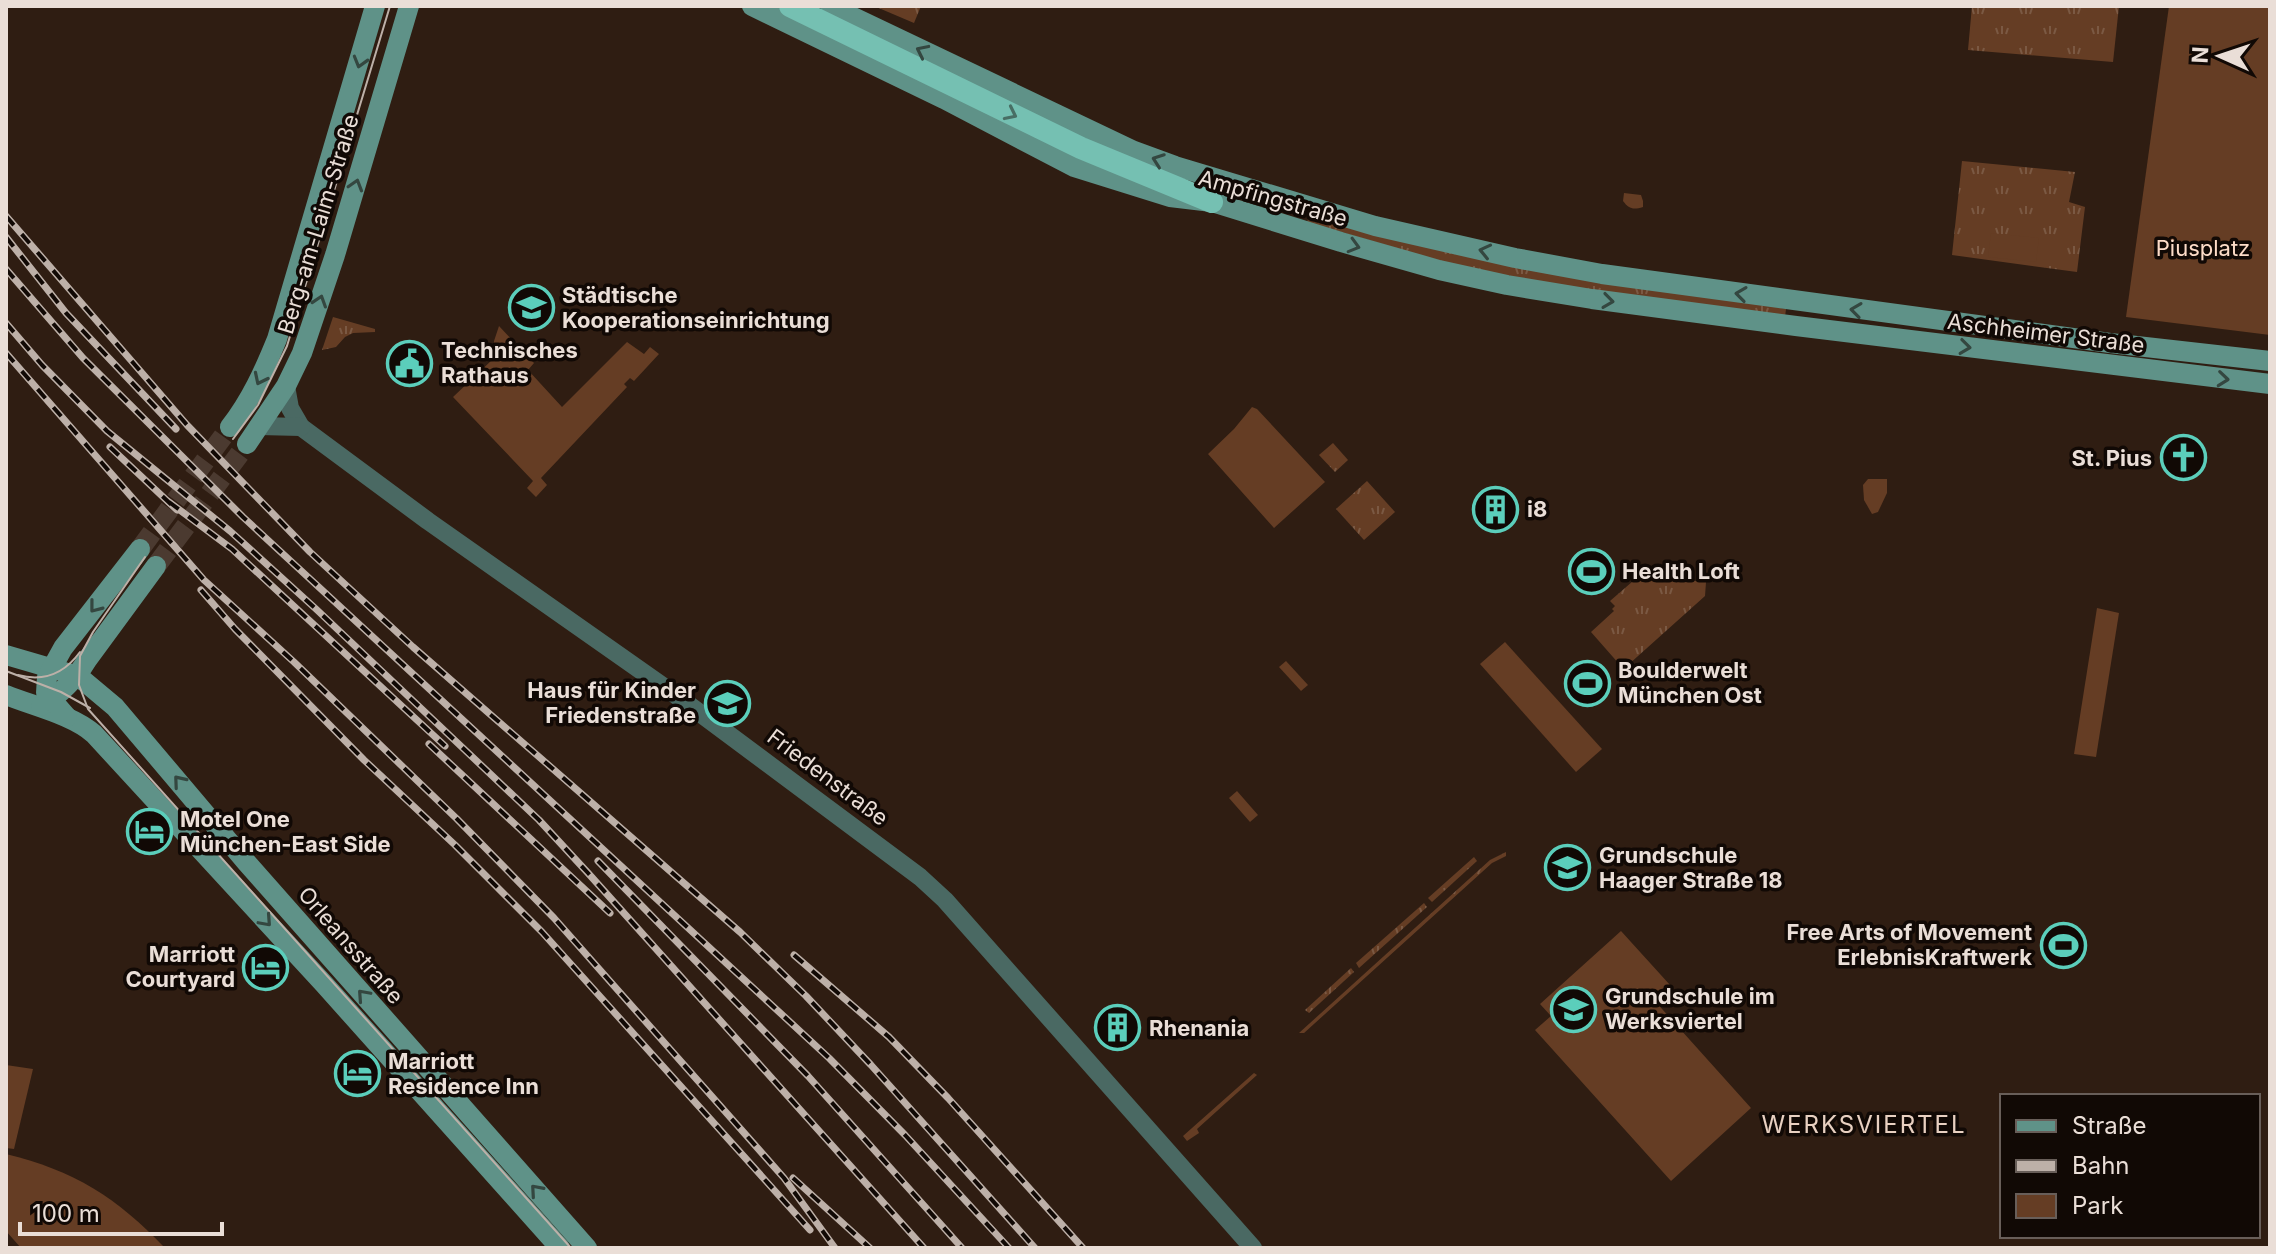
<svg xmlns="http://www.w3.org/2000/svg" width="2276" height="1254" viewBox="0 0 2276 1254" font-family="Inter,sans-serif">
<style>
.grass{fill:url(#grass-tufts)}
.park{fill:#653d24}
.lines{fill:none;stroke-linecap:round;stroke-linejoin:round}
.secondary-tunnel{stroke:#4b3a30;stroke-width:20;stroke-dasharray:20 10;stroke-linecap:butt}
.tertiary{stroke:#4a6963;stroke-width:18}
.secondary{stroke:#5f9288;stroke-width:20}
.trunk{stroke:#75c0b2;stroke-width:22}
.tram{stroke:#bdb0a8;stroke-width:2}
.rail-casing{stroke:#bdb0a8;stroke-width:7}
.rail{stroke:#110905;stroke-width:4;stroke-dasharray:12;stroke-linecap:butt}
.oneway{stroke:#344740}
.oneway2{stroke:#486e64}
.labels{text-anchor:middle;stroke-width:7;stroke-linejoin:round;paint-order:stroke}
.street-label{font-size:22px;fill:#eaded7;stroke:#110905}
.park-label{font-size:22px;fill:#fddcc8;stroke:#110905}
.poi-label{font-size:22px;font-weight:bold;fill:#eaded7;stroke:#110905;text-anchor:start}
.neighbourhood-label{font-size:24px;letter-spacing:2px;fill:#e8d0c1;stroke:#110905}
</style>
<defs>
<pattern id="grass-tufts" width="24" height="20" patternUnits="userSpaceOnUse" patternTransform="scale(2)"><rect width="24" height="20" fill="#653d24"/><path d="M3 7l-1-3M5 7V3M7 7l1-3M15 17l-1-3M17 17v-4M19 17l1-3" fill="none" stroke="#7b5943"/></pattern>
</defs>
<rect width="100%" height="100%" fill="#2f1d12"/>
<g class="grass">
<path d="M874,6H921L914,23Z"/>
<path d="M1972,6H2119L2113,62L1968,50Z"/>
<path d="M1962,161L2075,172L2069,202L2085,207L2077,272L1952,255Z"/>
<path d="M1309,216L1786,309L1785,317L1585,292L1463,268L1307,222Z"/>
<path d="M333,317L375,329V332L353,333L345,337L336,347L322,350Z"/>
<path d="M1333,443L1348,460L1335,472L1319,455Z"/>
<path d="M1367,481L1395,512L1364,540L1336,509Z"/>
<path d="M1640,575L1706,582L1705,596L1628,665H1620L1591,632L1614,611L1612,609L1615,606L1610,601Z"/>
<path d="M1506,852V856L1492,863L1304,1033H1299L1490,860Z"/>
<path d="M1474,857L1477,861L1432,902L1428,898Z"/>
<path d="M1424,903L1427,907L1359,968L1356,963Z"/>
<path d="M1351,968L1354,972L1309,1013L1305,1010Z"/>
<path d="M1254,1073L1257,1075L1197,1129L1199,1133L1187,1141L1183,1136Z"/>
</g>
<g class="park">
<path d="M2169,6H2270V335L2126,317Z"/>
<path d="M1624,193L1641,195L1643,201V207C1633,210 1629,209 1623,201Z"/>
<path d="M1991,233L2039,238L2036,262L1988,257Z"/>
<path d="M499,326L534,363L528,370L562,407L627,342L644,354L650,347L659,354L634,381L630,378L624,384L627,387L541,478L547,485L536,497L527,488L533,481L453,397L493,359L494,341Z"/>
<path d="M1252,407L1257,409L1325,482L1274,528L1208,454L1234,429Z"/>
<path d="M1868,479H1887V493L1878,512L1872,514L1864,500L1863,485Z"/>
<path d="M2097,608L2119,613L2096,757L2074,754Z"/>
<path d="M1505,642L1602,749L1576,772L1480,664Z"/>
<path d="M1286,661L1308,685L1301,691L1279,667Z"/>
<path d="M1581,670H1584L1597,686V689L1588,692L1576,680Z"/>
<path d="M1237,791L1258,815L1250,822L1229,798Z"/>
<path d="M1621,931L1670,985L1654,1000L1751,1108L1671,1181L1535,1030L1551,1016L1540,1004Z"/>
<path d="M6,1065L33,1069L14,1149L6,1148Z"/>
<path d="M6,1154C75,1171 116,1197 165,1248H21L6,1231Z"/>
</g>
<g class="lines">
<g class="secondary-tunnel">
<path d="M140,549L230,427"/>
<path d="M156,566L247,444"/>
</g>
<g class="tertiary">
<path d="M286,386L290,408L301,427L428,521L677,696L920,877L945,900L1253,1248"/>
<path d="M259,426L301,427"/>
</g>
<g class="secondary">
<path d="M752,6L944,99L1074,167L1170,197L1212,202L1341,242L1439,270L1507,285L1592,299L1796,326L2270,384"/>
<path d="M830,6L1134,151L1175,166L1375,226L1515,258L1602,274L2110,343L2270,361"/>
<path d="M230,427C251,400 264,371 277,339L375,6"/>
<path d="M247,444L286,386L302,353L335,255L409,6"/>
<path d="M6,655L78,676L115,707L247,863L587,1248"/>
<path d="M6,695C33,706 73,715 94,734L324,984L560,1248"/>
<path d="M41,706C61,694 75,680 87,660L156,566"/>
<path d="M67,717L46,693L47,677L63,648L140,549"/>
</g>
<path class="trunk" d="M790,6L1081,148L1212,202"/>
<g class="tram">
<path d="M233,439L258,405L287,346L390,6"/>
<path d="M145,557L93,632L80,656L79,685L88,709L571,1248"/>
<path d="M6,671L61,692L90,708"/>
<path d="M18,675C44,682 64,674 80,652"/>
</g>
<defs>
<g id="rail">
<path d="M6,216L187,425L310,552L413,647L740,932L806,996L871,1065L1035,1248"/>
<path d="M6,237L66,313L176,429"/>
<path d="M6,269L83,358L243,517L829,1058L905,1135L1009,1248"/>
<path d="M6,323L42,365L107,431L230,531L316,609L539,820L588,873L924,1248"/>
<path d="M6,353L204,580L294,662L457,819L554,918L784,1178L835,1248"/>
<path d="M110,447L177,510"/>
<path d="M169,502L232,549L445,746"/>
<path d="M201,590L235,629L364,760L455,845L542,932L810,1230"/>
<path d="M429,744L610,913"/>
<path d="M598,861L808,1076L962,1248"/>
<path d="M794,955L889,1037L948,1098L1083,1248"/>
<path d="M793,1178L870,1248"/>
</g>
</defs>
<use href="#rail" class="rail-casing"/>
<use href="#rail" class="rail"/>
</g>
<defs><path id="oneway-chevron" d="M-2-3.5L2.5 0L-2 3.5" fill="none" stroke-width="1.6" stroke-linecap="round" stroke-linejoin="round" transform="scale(2)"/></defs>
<g class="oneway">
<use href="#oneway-chevron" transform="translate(922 51) rotate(-154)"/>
<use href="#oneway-chevron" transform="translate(360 62) rotate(106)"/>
<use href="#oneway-chevron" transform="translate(1158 160) rotate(-160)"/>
<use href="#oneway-chevron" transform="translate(356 185) rotate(-73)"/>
<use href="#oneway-chevron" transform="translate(1354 246) rotate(16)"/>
<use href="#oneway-chevron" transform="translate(1485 251) rotate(-167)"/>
<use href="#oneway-chevron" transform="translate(1741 294) rotate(-172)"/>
<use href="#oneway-chevron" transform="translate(320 301) rotate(-72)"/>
<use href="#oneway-chevron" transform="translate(1608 301) rotate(8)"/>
<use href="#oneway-chevron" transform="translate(1856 310) rotate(-172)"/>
<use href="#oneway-chevron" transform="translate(1965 347) rotate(7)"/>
<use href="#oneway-chevron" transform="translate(260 379) rotate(116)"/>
<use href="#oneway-chevron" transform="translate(2223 379) rotate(6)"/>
<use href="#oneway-chevron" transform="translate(95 607) rotate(128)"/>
<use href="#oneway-chevron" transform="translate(179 781) rotate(-130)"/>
<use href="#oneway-chevron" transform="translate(266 921) rotate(48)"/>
<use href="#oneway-chevron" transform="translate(363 995) rotate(-132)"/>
<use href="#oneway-chevron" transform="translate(536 1190) rotate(-131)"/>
</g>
<use class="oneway2" href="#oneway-chevron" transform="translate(1011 114) rotate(26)"/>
<defs>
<symbol id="school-ring" viewBox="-11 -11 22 22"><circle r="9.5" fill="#110905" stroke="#5bcebb" stroke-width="1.5"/><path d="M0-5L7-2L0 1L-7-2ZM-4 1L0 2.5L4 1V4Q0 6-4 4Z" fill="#5bcebb"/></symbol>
<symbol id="civic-ring" viewBox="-11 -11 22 22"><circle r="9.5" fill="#110905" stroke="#5bcebb" stroke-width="1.5"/><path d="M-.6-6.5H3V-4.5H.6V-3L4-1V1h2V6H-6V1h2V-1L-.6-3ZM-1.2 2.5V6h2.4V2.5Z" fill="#5bcebb"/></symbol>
<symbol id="church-ring" viewBox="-11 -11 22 22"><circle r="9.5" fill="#110905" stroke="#5bcebb" stroke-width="1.5"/><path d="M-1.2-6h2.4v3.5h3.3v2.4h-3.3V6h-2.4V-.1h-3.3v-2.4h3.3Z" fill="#5bcebb"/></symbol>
<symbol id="building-ring" viewBox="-11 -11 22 22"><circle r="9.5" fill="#110905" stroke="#5bcebb" stroke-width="1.5"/><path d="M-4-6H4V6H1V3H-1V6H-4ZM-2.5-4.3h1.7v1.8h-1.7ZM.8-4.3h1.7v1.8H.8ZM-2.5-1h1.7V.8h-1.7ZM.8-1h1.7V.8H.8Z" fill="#5bcebb"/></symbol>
<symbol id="stadium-ring" viewBox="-11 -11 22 22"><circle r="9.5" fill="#110905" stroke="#5bcebb" stroke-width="1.5"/><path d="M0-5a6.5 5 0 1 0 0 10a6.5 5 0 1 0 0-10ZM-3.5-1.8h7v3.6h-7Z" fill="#5bcebb"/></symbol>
<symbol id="hotel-ring" viewBox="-11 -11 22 22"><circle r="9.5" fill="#110905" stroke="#5bcebb" stroke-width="1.5"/><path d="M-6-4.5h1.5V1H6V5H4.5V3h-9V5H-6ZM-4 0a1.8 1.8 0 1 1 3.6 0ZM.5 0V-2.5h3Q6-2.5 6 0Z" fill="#5bcebb"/></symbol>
</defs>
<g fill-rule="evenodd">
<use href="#school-ring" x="506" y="282" width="51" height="51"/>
<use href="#civic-ring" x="384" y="338" width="51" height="51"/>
<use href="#church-ring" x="2158" y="432" width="51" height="51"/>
<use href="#building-ring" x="1470" y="484" width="51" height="51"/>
<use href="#stadium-ring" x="1566" y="546" width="51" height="51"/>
<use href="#stadium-ring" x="1562" y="658" width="51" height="51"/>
<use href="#school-ring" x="702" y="678" width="51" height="51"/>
<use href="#hotel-ring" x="124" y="806" width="51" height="51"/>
<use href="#school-ring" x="1542" y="842" width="51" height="51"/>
<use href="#stadium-ring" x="2038" y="920" width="51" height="51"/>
<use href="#hotel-ring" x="240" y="942" width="51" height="51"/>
<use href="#school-ring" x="1548" y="984" width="51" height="51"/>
<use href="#building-ring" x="1092" y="1002" width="51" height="51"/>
<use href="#hotel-ring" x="332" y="1048" width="51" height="51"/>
</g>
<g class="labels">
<g class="street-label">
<text transform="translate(1273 198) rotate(16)" y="8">Ampfingstraße</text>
<text transform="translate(318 224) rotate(-73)" y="8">Berg-am-Laim-Straße</text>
<text transform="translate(2046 333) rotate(7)" y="8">Aschheimer Straße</text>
<text transform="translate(828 777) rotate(37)" y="8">Friedenstraße</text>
<text transform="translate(351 945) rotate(49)" y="8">Orleansstraße</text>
</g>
<g class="park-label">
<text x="2203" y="256">Piusplatz</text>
</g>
<g class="poi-label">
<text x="562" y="303">Städtische<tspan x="562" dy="25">Kooperationseinrichtung</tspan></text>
<text x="441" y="358">Technisches<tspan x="441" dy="25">Rathaus</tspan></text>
<text x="2152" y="466" text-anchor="end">St. Pius</text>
<text x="1527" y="517">i8</text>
<text x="1622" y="579">Health Loft</text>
<text x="1618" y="678">Boulderwelt<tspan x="1618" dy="25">München Ost</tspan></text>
<text x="696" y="698" text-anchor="end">Haus für Kinder<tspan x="696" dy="25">Friedenstraße</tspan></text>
<text x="180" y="827">Motel One<tspan x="180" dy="25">München-East Side</tspan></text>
<text x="1599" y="863">Grundschule<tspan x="1599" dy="25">Haager Straße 18</tspan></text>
<text x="2032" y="940" text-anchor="end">Free Arts of Movement<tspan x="2032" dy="25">ErlebnisKraftwerk</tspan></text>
<text x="235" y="962" text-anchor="end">Marriott<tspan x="235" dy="25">Courtyard</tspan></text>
<text x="1605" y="1004">Grundschule im<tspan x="1605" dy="25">Werksviertel</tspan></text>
<text x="1149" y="1036">Rhenania</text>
<text x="388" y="1069">Marriott<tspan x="388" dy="25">Residence Inn</tspan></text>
</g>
<g class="neighbourhood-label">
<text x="1864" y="1133">WERKSVIERTEL</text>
</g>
</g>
<rect width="2276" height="1254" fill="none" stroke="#eaded7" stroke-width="16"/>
<rect x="2000" y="1094" width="260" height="144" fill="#110905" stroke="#685e59" stroke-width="2"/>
<rect x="2016" y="1120" width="40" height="12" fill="#5f9288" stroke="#685e59" stroke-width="2"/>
<text x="2072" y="1134" font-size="24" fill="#eaded7">Straße</text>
<rect x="2016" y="1160" width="40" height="12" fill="#bdb0a8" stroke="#685e59" stroke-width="2"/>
<text x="2072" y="1174" font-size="24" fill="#eaded7">Bahn</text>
<rect x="2016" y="1194" width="40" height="24" fill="#653d24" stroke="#685e59" stroke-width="2"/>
<text x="2072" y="1214" font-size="24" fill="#eaded7">Park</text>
<g transform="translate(2220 56) rotate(273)" stroke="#110905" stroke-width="6" paint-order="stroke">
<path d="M0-6L14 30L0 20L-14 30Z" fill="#eaded7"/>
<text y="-12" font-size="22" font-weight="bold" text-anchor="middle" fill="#eaded7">N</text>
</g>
<path d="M20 1222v12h202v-12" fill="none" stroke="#eaded7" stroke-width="4"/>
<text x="32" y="1222" font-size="24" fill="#eaded7" stroke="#110905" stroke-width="6" paint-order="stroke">100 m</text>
</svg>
